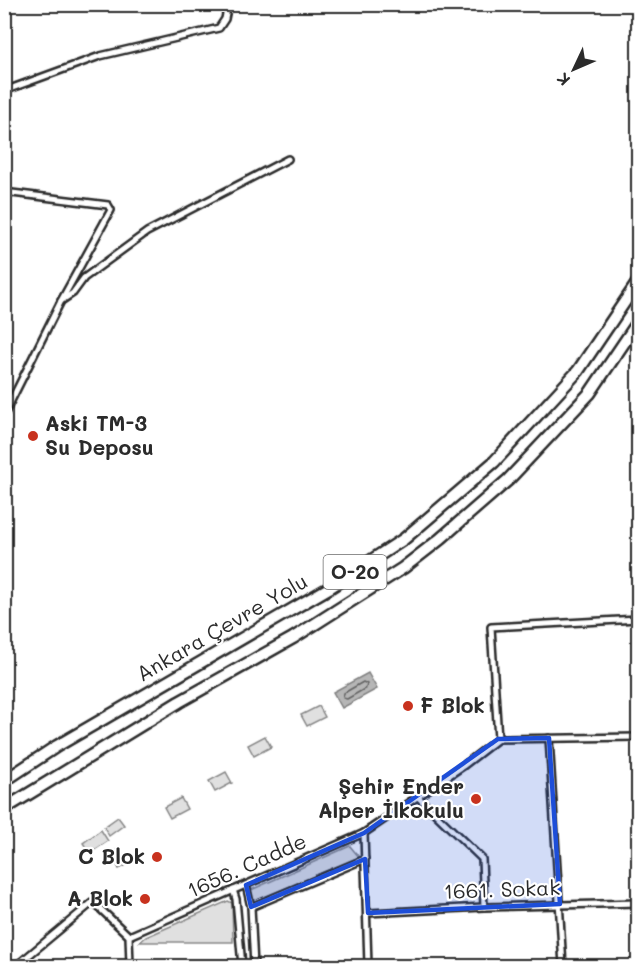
<svg xmlns="http://www.w3.org/2000/svg" width="643" height="971" viewBox="0 0 643 971" font-family="Mali,sans-serif">
<style>
.green{fill:#e0e0e0;stroke:#868686;stroke-width:1.5}
.water{fill:#b6b6b6;stroke:#7e7e7e;stroke-width:1.5}
.lines{fill:none;stroke-linecap:round;stroke-linejoin:round}
.shore{stroke:#636363;stroke-width:1.5}
.street-casing{stroke:#2b2b2b;stroke-width:10}
.highway-casing{stroke:#2b2b2b;stroke-width:15}
.street{stroke:#fff;stroke-width:5}
.highway{stroke:#fff;stroke-width:10}
.marked{fill:#1d4ed8;fill-opacity:0.2;stroke:#1d4ed8;stroke-width:4.5;stroke-linejoin:round}
.poi-dot{fill:#c8321e;stroke:#fff;stroke-width:2}
.labels{text-anchor:middle;stroke-width:4.5;stroke-linejoin:round;paint-order:stroke}
.shield{fill:#fff;stroke:#6b6b6b;stroke-width:1.5}
.shield-label{font-size:20px;font-weight:bold;fill:#2b2b2b}
.poi-label{font-size:21px;font-weight:bold;fill:#2b2b2b;stroke:#fff;text-anchor:end}
.street-label{font-size:21px;fill:#2b2b2b;stroke:#fff}
</style>
<rect width="100%" height="100%" fill="#fff"/>
<filter id="ink" filterUnits="userSpaceOnUse"><feTurbulence type="fractalNoise" baseFrequency=".0167" numOctaves="2"/><feDisplacementMap in="SourceGraphic" scale="12" xChannelSelector="R" yChannelSelector="G"/><feConvolveMatrix kernelMatrix="1 2 1 2 8 2 1 2 1" color-interpolation-filters="sRGB"/></filter>
<g filter="url(#ink)">
<g class="green">
<path d="M319,706L325,717L307,726L301,715Z"/>
<path d="M265,736L271,747L254,756L248,745Z"/>
<path d="M226,772L232,783L215,792L209,781Z"/>
<path d="M181,798L187,809L170,818L164,807Z"/>
<path d="M118,817L124,825L109,836L104,827Z"/>
<path d="M101,830L108,841L90,853L83,843Z"/>
<path d="M350,846L359,857L253,902L251,890Z"/>
<path d="M228,901L232,903L233,942H140L146,937Z"/>
</g>
<g class="water">
<path d="M368,673L377,689L342,708L333,692Z"/>
<path d="M120,849L127,865L119,869L111,852Z"/>
</g>
<g class="lines">
<path class="shore" d="M363,682L367,684L366,688L347,699L343,698L344,693Z"/>
<defs>
<g id="street">
<path d="M4,91L100,56L219,28L225,19L228,4"/>
<path d="M4,192L108,205L111,210L61,301L4,415"/>
<path d="M61,301L73,293L84,278L147,232L288,159"/>
<path d="M549,738L563,966"/>
<path d="M498,739L491,627L638,619"/>
<path d="M418,797L482,859L484,907"/>
<path d="M364,833L368,966"/>
<path d="M246,885L251,907L254,966"/>
<path d="M233,890L236,899L242,966"/>
<path d="M251,907L365,859"/>
<path d="M368,913L484,907L638,903"/>
<path d="M129,936L364,833L463,766L498,739L638,737"/>
<path d="M16,966L93,902L129,936L130,966"/>
</g>
<g id="highway">
<path d="M4,781L57,746L329,588L404,539L494,462L578,371L638,282"/>
<path d="M4,809L179,702L293,638L403,568L439,540L508,480L590,393L638,322"/>
</g>
</defs>
<use href="#street" class="street-casing"/>
<use href="#highway" class="highway-casing"/>
<use href="#street" class="street"/>
<use href="#highway" class="highway"/>
</g>
</g>
<path class="marked" d="M549,738L560,904L368,913L365,859L251,907L246,885L364,833L498,739Z"/>
<g class="poi-dot">
<circle cx="33" cy="436" r="6"/>
<circle cx="408" cy="706" r="6"/>
<circle cx="476" cy="799" r="6"/>
<circle cx="157" cy="857" r="6"/>
<circle cx="145" cy="899" r="6"/>
</g>
<g class="labels">
<rect class="shield" x="323.5" y="555" width="63" height="34" rx="4.5"/>
<g class="shield-label">
<text x="355" y="579">O-20</text>
</g>
<g class="poi-label">
<text x="45" y="431" text-anchor="start">Aski TM-3<tspan x="45" dy="24">Su Deposu</tspan></text>
<text x="420" y="713" text-anchor="start">F Blok</text>
<text x="464" y="794">Şehir Ender<tspan x="464" dy="24">Alper İlkokulu</tspan></text>
<text x="145" y="864">C Blok</text>
<text x="133" y="906">A Blok</text>
</g>
<g class="street-label">
<text transform="translate(222 628) rotate(-30)" y="7">Ankara Çevre Yolu</text>
<text transform="translate(247 866) rotate(-24)" y="7">1656. Cadde</text>
<text transform="translate(502 890) rotate(-2)" y="7">1661. Sokak</text>
</g>
</g>
<rect width="643" height="971" fill="none" stroke="#fff" stroke-width="24"/>
<rect x="12" y="12" width="619" height="947" fill="none" stroke="#2b2b2b" stroke-width="2" filter="url(#ink)"/>
<g transform="translate(574 69) rotate(226)" stroke="#ffffff" stroke-width="4.5" paint-order="stroke">
<path d="M0-4.5L10 22L0 15L-10 22Z" fill="#2b2b2b"/>
<text y="-9" font-size="16" font-weight="bold" text-anchor="middle" fill="#2b2b2b">K</text>
</g>
</svg>
